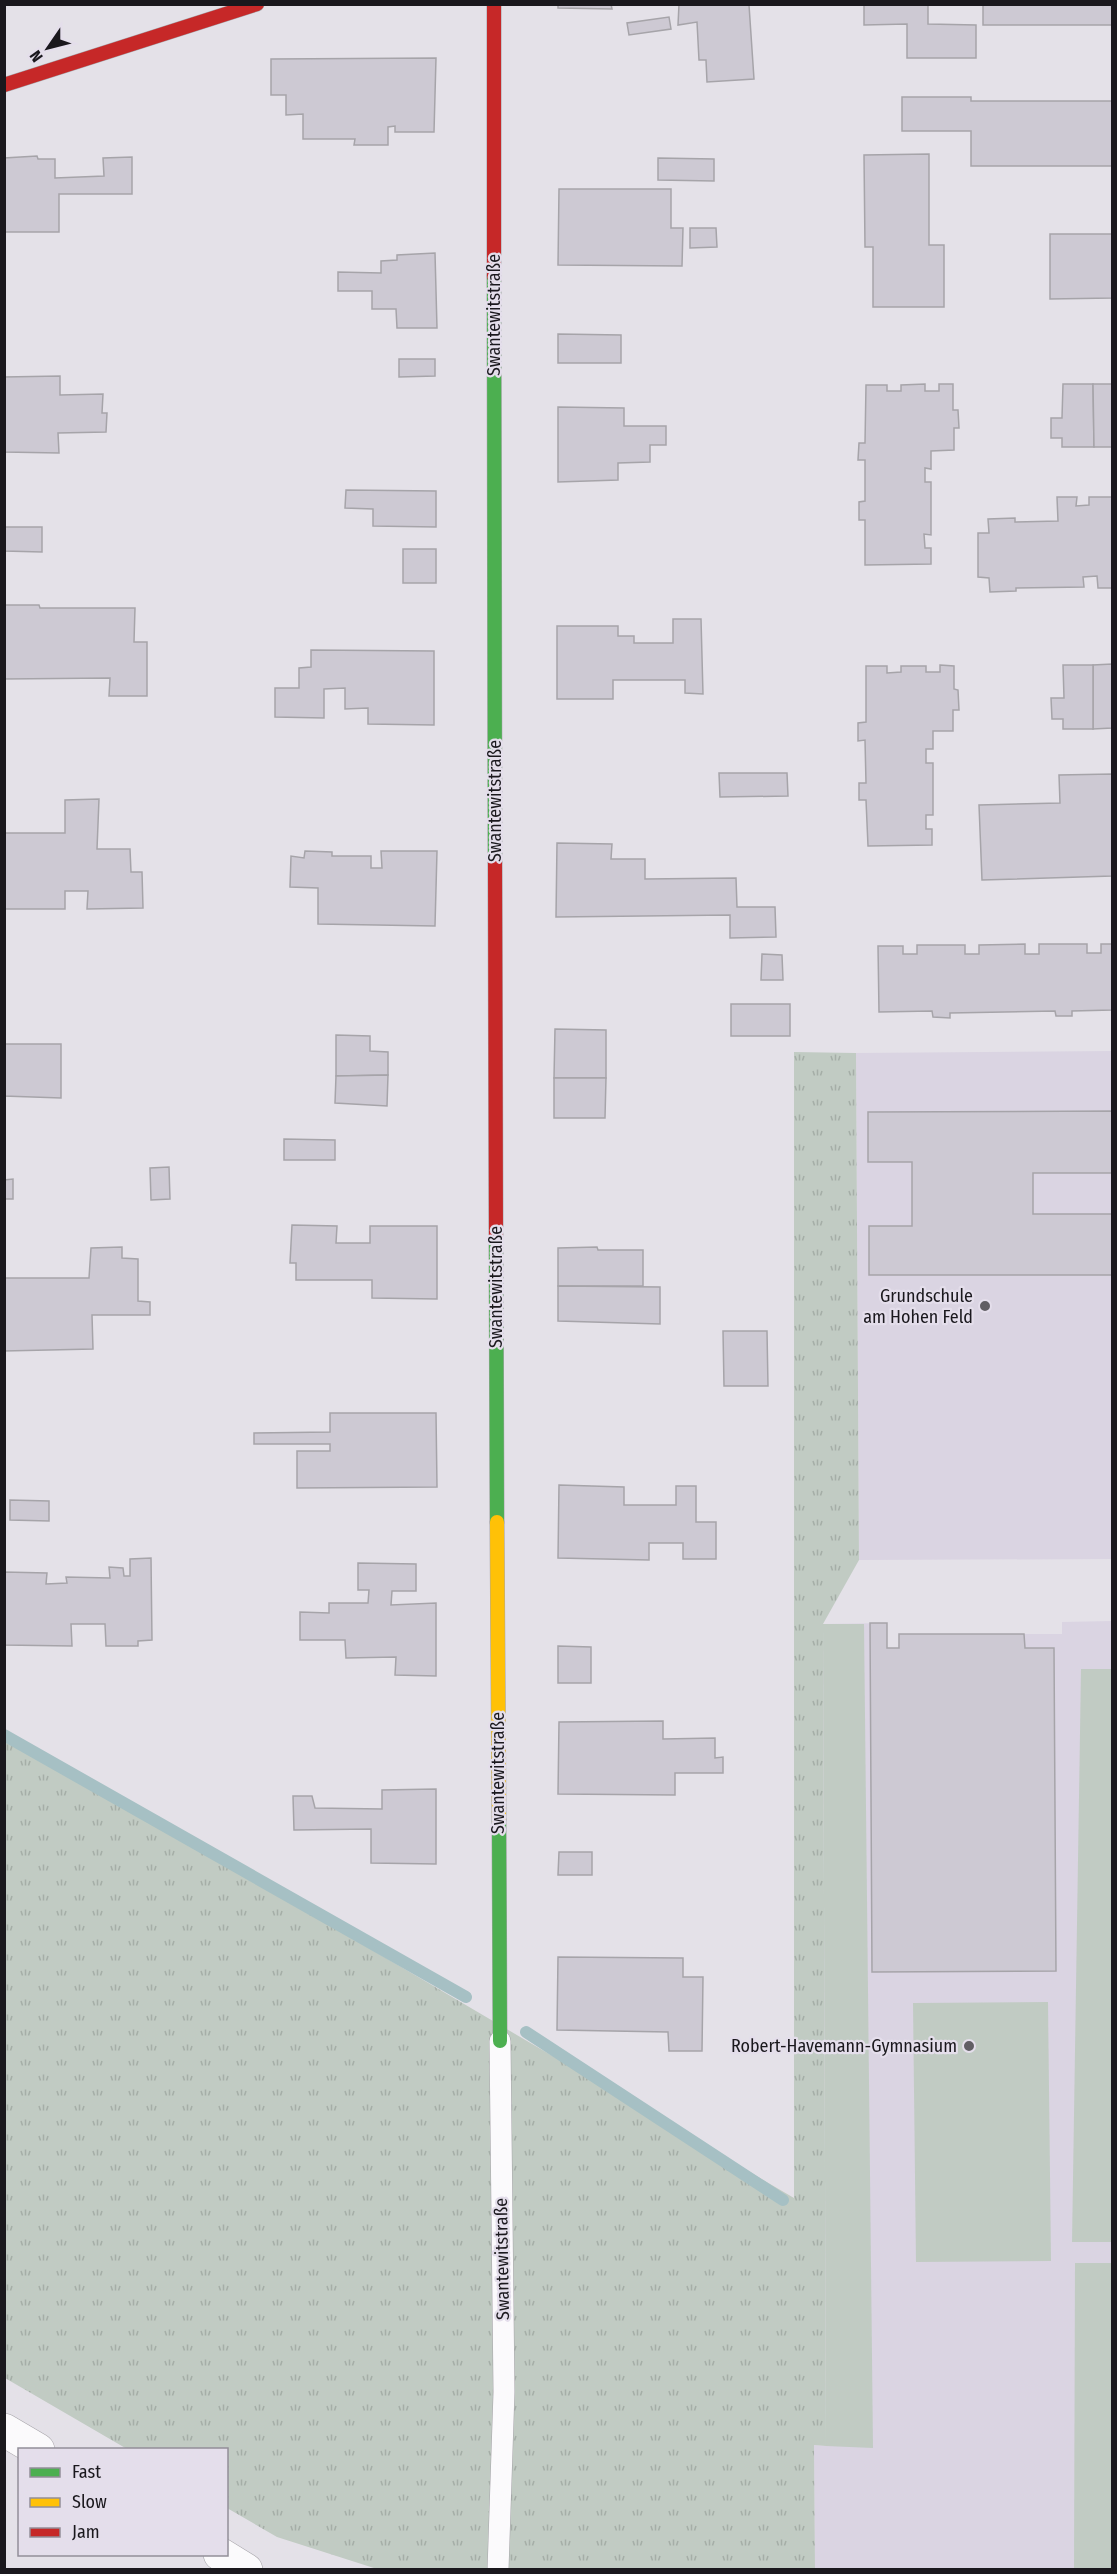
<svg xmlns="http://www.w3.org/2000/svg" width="1117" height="2574" viewBox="0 0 1117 2574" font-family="'Fira Sans Condensed',sans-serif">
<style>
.built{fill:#dad4e2}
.park{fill:url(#park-tufts)}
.garden{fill:#c1cbc3}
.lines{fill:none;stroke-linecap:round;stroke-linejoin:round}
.stream{stroke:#a6c0c4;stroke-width:12}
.building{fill:#cdc9d3;stroke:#a6a4a9;stroke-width:1.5}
.lane-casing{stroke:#a6a4a9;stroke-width:22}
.street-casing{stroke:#a6a4a9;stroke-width:34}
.fast-casing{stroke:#a6a4a9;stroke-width:15}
.slow-casing{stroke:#a6a4a9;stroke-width:15}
.jam-casing{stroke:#a6a4a9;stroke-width:15}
.lane{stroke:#fbfafc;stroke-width:21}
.street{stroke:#fbfafc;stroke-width:33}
.fast{stroke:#4caf50;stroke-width:14}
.slow{stroke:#ffc107;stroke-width:14}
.jam{stroke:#c62828;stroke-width:14}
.poi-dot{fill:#615e64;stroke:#e4deeb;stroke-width:2}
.labels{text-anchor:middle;stroke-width:4.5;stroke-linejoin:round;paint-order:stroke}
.street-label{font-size:18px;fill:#1a181d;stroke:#e4deeb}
.poi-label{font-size:18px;fill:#1a181d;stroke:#e4deeb;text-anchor:end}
</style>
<defs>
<pattern id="park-tufts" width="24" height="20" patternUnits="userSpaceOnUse" patternTransform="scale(1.5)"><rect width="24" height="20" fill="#c1cbc3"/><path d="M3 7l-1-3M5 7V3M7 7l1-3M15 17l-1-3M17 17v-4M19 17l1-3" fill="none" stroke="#a5aea7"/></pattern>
</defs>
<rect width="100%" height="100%" fill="#e4e1e8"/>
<g class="built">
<path d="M1112,1051V1559L859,1560L856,1053Z"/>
<path d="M1112,1621V2569H815L814,2445L826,2446L823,1624L887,1623V1648H898L899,1634H1062V1622Z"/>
</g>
<path class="park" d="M794,1052L856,1053L859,1560L823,1624L826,2446L814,2445L815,2569H377L277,2537L227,2508L226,2450L127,2449L5,2378V1734L794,2198Z"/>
<g class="garden">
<path d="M823,1624H864L873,2448L826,2446Z"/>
<path d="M1081,1669H1112V2242H1072Z"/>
<path d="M1048,2002L1051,2261L916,2262L913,2003Z"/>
<path d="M1075,2263H1112V2569H1074Z"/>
</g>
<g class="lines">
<g class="stream">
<path d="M4,1735L466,1997"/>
<path d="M526,2032L783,2200"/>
</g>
</g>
<g class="building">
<path d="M558,4H611L612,9L558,8Z"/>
<path d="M679,4H752L749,5L754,79L707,82L706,60H699L697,22L678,25Z"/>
<path d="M864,4H928V24L976,25V58H907V24L864,25Z"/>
<rect x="983" y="4" width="129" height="21"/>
<path d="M669,17L671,29L629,35L627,23Z"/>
<path d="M436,58L434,132H395V126L388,127V145H354L355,139H303V114L286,115V95H271V59Z"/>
<path d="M902,97H971V101H1112V166H971V131H902Z"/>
<path d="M929,154V245H944V307H873V247H865L864,155Z"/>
<path d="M37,156L38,159H55V178L104,176L103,158L132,157V194H59V232H4V158Z"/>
<path d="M658,158L714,159V181L658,180Z"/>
<path d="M559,189H671V228H683L682,266L558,265Z"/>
<path d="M690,228H716L717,247L690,248Z"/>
<path d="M1050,234H1112V298L1050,299Z"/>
<path d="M435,253L437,328H397L396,309H372V291H338V272L381,273V261L397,260V255Z"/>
<path d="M558,334L621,335V363H558Z"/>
<path d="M399,359H435V376L399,377Z"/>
<path d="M60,376V395L103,394L102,413H107L106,432L58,433L59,453L4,452V377Z"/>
<path d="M925,384V391H939V384H953V410H958L959,428H954V450L931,451V469L925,468V482H931V535L924,534L925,548H931V564L865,565V520H859V502L865,501V460H858L859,443H865L866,385H887V391H901V385Z"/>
<path d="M1063,384H1093L1094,447H1062V438H1051V418H1062Z"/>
<path d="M1093,384H1112V447H1094Z"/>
<path d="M558,407L624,408V426H666V445H650V462L618,463V480L558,482Z"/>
<path d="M346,490L436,491V527L373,526V509L345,508Z"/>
<path d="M1057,497H1077L1076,506L1089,505V497H1112V588H1098L1097,576L1083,577L1084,587L1016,588V591L990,592L989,578L978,577V533H989L988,519L1015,518V522L1058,521Z"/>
<path d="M4,527H42V552L4,551Z"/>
<rect x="403" y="549" width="33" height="34"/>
<path d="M4,605H39L40,608H135L134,642H147V696H109L110,678L4,679Z"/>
<path d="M673,619H701L703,694L685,693V680H613V699H557V626H618V636H634V643H673Z"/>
<path d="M311,650L434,651V725L368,724V708L345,709V688L324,689V718L275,717V688H299V668L311,667Z"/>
<path d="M1112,664V728L1093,729V665Z"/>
<path d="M940,665L954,666V689L958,690L959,710H953V731H933V749H926V763H933V815H926V829H932V845L868,846L866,800H859V783H866L865,740L858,741V723L866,722V666H887V673L901,672V666H926V672H940Z"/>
<path d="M1063,665H1093V729H1063V719H1052L1051,698H1064Z"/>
<path d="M719,773H787L788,796L720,797Z"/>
<path d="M1112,774V876L982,880L979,805L1060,803L1059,775Z"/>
<path d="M99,799L97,849H130L131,872H142L143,908L87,909L88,891H65V909H4V833H65V800Z"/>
<path d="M557,843L612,844L611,859H645V879L736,878L737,907H775L776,937L730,938V915L556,917Z"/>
<path d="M305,851L332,852V856H371V868H382L381,851H437L435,926L318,924V888L290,887L291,856L304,858Z"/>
<path d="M1025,944V954H1039V944H1087V953H1101V944H1112V1010L1072,1011V1016H1056L1055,1011L950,1013V1018L933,1017L932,1011L879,1012L878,946H903V954H917V945H965V954H979V945Z"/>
<path d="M762,954L782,955L783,980H761Z"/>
<rect x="731" y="1004" width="59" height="32"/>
<path d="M555,1029L606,1030V1078H554Z"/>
<path d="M336,1035L370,1036V1051L388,1052V1075L336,1076Z"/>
<path d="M4,1044H61V1098L4,1096Z"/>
<path d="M388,1075L387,1106L335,1103L336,1076Z"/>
<path d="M554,1078H606L605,1118H554Z"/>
<path d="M1112,1111V1173H1033V1214H1112V1275H869V1226H912V1162H868V1112Z"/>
<path d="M284,1139L335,1140V1160H284Z"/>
<path d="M169,1167L170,1199L151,1200L150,1168Z"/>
<path d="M13,1179V1199H4V1180Z"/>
<path d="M292,1225L337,1226L336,1243H370V1226H437V1299L372,1298V1280H296V1263H290Z"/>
<path d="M122,1247V1258L138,1259V1301L150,1302V1315H92L93,1349L4,1351V1278H89L91,1248Z"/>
<path d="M597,1247L598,1250H643V1286H558V1248Z"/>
<path d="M558,1286L660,1287V1324L558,1321Z"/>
<path d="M723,1331H767L768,1386H724Z"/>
<path d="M330,1413H436L437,1487L297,1488V1451H330V1444H254V1433L330,1432Z"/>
<path d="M559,1485L624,1487V1505H676V1486H696V1522H716V1559H683V1543H649V1560L558,1558Z"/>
<path d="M10,1500L49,1501V1521L10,1520Z"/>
<path d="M151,1558L152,1640L138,1641V1646H106L105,1624H71L72,1646L4,1645V1572L47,1573L46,1584L67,1583L66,1577L110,1578L109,1567L123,1568L124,1576H130V1559Z"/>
<path d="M358,1563L416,1564V1591H392L391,1605L436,1603V1676L395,1675L396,1657L346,1658L345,1640H300V1612L329,1613V1603H368L369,1590H358Z"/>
<path d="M870,1623H887V1648H899V1634H1024L1025,1648H1054L1056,1971L872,1972Z"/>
<path d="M558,1646L591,1647V1683H558Z"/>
<path d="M663,1721V1739L715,1738V1758L723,1757V1773H675V1795L558,1794L559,1722Z"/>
<path d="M436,1789V1864L371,1863V1829L294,1830L293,1796H312L315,1808L382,1809V1790Z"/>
<path d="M559,1852H592V1875H558Z"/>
<path d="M558,1957L683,1958V1977H703L702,2051H669L668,2032L557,2030Z"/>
</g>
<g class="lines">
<defs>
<path id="lane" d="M498,2570L504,2392L500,2041"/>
<g id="street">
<path d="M4,2430L38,2450"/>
<path d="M220,2554L246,2570"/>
</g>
<g id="fast">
<path d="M494,276L495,862"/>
<path d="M496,1238L497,1522"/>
<path d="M499,1820L500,2041"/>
</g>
<path id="slow" d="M497,1522L499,1820"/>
<g id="jam">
<path d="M494,4V276"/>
<path d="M4,85L257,4"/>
<path d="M495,862L496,1238"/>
</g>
</defs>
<use href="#lane" class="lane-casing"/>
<use href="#street" class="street-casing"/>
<use href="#fast" class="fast-casing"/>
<use href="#slow" class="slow-casing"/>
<use href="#jam" class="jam-casing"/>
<use href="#lane" class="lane"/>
<use href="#street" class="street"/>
<use href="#fast" class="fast"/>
<use href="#slow" class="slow"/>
<use href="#jam" class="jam"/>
</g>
<g class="poi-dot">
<circle cx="985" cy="1306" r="6"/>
<circle cx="969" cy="2046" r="6"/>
</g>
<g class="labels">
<g class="street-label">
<text transform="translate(494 315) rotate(-90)" y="6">Swantewitstraße</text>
<text transform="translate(495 801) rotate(-90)" y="6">Swantewitstraße</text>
<text transform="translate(496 1287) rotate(-90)" y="6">Swantewitstraße</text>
<text transform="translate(498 1773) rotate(-90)" y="6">Swantewitstraße</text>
<text transform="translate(502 2259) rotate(-91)" y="6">Swantewitstraße</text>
</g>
<g class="poi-label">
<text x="973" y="1302">Grundschule<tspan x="973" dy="21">am Hohen Feld</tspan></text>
<text x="957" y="2052">Robert-Havemann-Gymnasium</text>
</g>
</g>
<rect width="1117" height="2574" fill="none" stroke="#1a181d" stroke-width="12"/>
<rect x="18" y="2448" width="210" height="108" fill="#e4deeb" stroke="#938f99" stroke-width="1.5"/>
<rect x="30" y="2468" width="30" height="9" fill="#4caf50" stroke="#938f99" stroke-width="1.5"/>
<text x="72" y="2478" font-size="18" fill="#1a181d">Fast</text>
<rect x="30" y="2498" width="30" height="9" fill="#ffc107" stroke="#938f99" stroke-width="1.5"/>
<text x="72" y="2508" font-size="18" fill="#1a181d">Slow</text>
<rect x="30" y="2528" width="30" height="9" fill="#c62828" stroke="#938f99" stroke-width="1.5"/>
<text x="72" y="2538" font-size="18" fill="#1a181d">Jam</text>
<g transform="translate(48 48) rotate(235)" stroke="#e4deeb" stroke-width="4.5" paint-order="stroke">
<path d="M0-4.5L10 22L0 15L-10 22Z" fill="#1a181d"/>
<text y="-9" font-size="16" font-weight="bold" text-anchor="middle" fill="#1a181d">N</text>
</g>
</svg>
